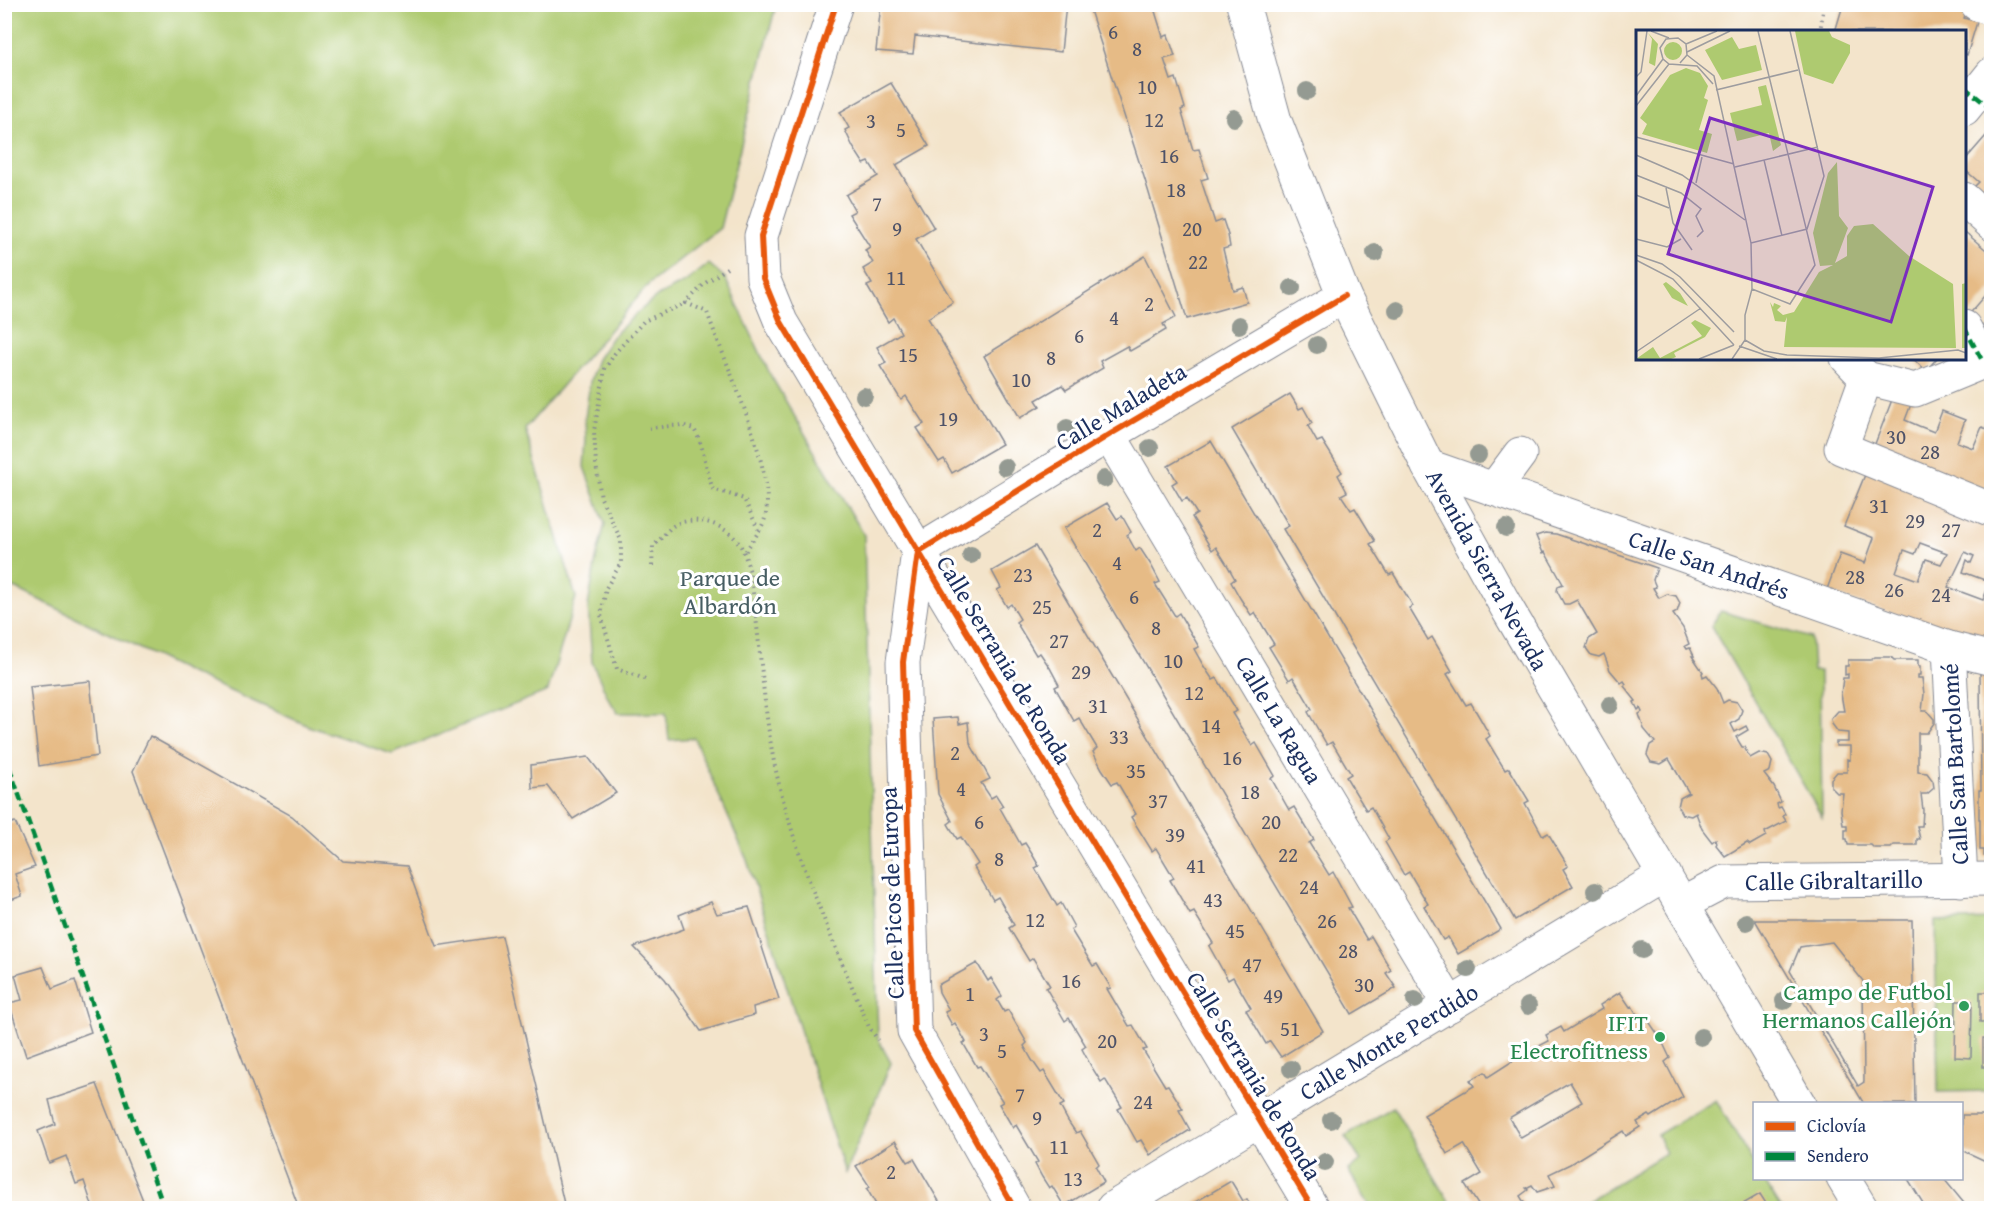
<svg xmlns="http://www.w3.org/2000/svg" width="1996" height="1213" viewBox="0 0 1996 1213" font-family="'Gentium Book Plus',serif">
<style>
.green{fill:#aeca70;stroke:#647c67;stroke-width:1.5}
.building{fill:#e6bb86;fill-rule:evenodd}
.lines{fill:none;stroke-linecap:round;stroke-linejoin:round}
.minor-casing{stroke:#878a94;stroke-width:35}
.major-casing{stroke:#878a94;stroke-width:35}
.path{stroke:#878a94;stroke-width:4;stroke-dasharray:1.5 4.5;stroke-linecap:butt}
.minor{stroke:#fff;stroke-width:33}
.major{stroke:#fff;stroke-width:33}
.quiet{stroke:#00873e;stroke-width:4.5;stroke-dasharray:9 4.5;stroke-linecap:butt}
.cycleway-casing{stroke:#fff;stroke-width:10}
.cycleway{stroke:#e8590c;stroke-width:6}
.tree{fill:#949a92}
.leisure-dot{fill:#2e9e5b;stroke:#fff;stroke-width:2}
.labels{text-anchor:middle;stroke-width:6;stroke-linejoin:round;paint-order:stroke}
.number-label{font-size:21px;fill:#4e5268}
.street-label{font-size:24px;fill:#1b2f5e;stroke:#fff}
.park-label{font-size:24px;fill:#475e63;stroke:#fff}
.leisure-label{font-size:24px;fill:#27864d;stroke:#fff;text-anchor:end}
.inset-road{fill:none;stroke:#9d9c9f;stroke-width:1.5}
.view{fill:#7b2cbf;fill-opacity:0.15;stroke:#7b2cbf;stroke-width:3}
.inset-edge{fill:none;stroke:#1b2f5e;stroke-width:3}
</style>
<rect width="100%" height="100%" fill="#fff"/>
<filter id="ink" filterUnits="userSpaceOnUse"><feTurbulence type="fractalNoise" baseFrequency=".0167" numOctaves="2"/><feDisplacementMap in="SourceGraphic" scale="12" xChannelSelector="R" yChannelSelector="G"/><feConvolveMatrix kernelMatrix="1 2 1 2 8 2 1 2 1" color-interpolation-filters="sRGB"/></filter>
<filter id="wash" filterUnits="userSpaceOnUse"><feTurbulence type="fractalNoise" baseFrequency=".008" numOctaves="4" result="noise"/><feDisplacementMap in="SourceGraphic" scale="24" xChannelSelector="R" yChannelSelector="G"/><feGaussianBlur stdDeviation="1.35" result="paint"/><feColorMatrix in="noise" values="0 0 0 0 0 0 0 0 0 0 0 0 0 0 0 0 0 1.4 0 .05"/><feComposite in="paint" operator="in"/></filter>
<g filter="url(#wash)">
<rect width="100%" height="100%" fill="#f3e4cb"/>
<g class="green">
<path d="M5,4L776,5L720,228L649,284L525,429L576,597L548,691L392,754L311,727L194,675L17,589L5,586Z"/>
<path d="M709,264L725,278L771,376L864,535L878,1039L891,1063L845,1173L747,860L694,738L669,740L666,713H618L608,698L592,662L588,606L596,559L605,524L584,467L586,440L585,418L590,382L597,359L612,337L637,313L658,296L685,282Z"/>
<path d="M1721,611L1811,638L1813,671H1820L1822,817L1711,626Z"/>
<path d="M1991,919V1091L1938,1092L1935,921Z"/>
<path d="M1716,1100L1754,1165V1178L1763,1179L1781,1208H1576L1666,1153L1657,1135Z"/>
<path d="M1393,1107L1453,1208H1371L1348,1170L1361,1161L1345,1136Z"/>
</g>
<g id="blocks">
<g class="building">
<path d="M881,4H1066L1061,52L915,36L913,54L876,51Z"/>
<path d="M1088,4H1158L1159,7L1154,8L1163,37L1168,35L1175,56L1164,59L1171,80L1176,78L1185,108L1181,110L1193,150L1199,149L1203,162L1208,178L1201,180L1215,223L1223,220L1228,235L1230,247L1223,249L1233,290L1243,287L1247,302L1187,319L1145,180Z"/>
<path d="M1927,4H1950L1967,10L1964,18L1977,22L1967,55L1965,54V32H1835L1843,5H1922L1927,6Z"/>
<path d="M891,83L929,146L896,165L934,228L916,239L953,302L928,318L1002,444L952,473L944,459L939,462L917,428L924,424L906,396L901,400L880,366L886,363L877,347L901,333L893,318L888,322L867,286L872,284L863,269L873,263L865,250L870,247L849,214L855,211L846,195L878,176L869,162L864,164L853,147L845,130L849,128L840,112Z"/>
<path d="M1992,129V193L1985,188L1978,196L1971,190L1979,182L1965,170V160Z"/>
<path d="M1965,232L1992,255V288L1966,318L1965,316Z"/>
<path d="M1145,256L1176,317L1163,324L1166,330L1149,340L1130,351L1127,346L1100,361L1103,368L1066,390L1062,385L1036,400L1040,406L1020,418L984,356Z"/>
<path d="M1912,358H1937L1926,371Z"/>
<path d="M1895,392L1913,399L1905,420L1919,426L1934,432L1942,411L1965,420L1957,442L1973,448L1982,427L1992,431V500L1873,449Z"/>
<path d="M1290,394L1299,409L1303,407L1312,423L1308,426L1317,442L1322,440L1342,472L1338,475L1347,492L1341,495L1351,510L1355,508L1375,541L1370,544L1389,575L1393,573L1413,606L1409,608L1428,640L1432,637L1452,671L1447,674L1466,705L1471,703L1481,720L1490,736L1486,739L1505,770L1509,768L1529,801L1525,803L1543,836L1548,833L1568,866L1563,869L1573,886L1515,920L1283,529L1289,526L1232,429Z"/>
<path d="M1211,441L1501,929L1458,954L1448,937L1443,940L1424,906L1428,904L1409,872L1404,875L1385,842L1389,839L1371,807L1366,810L1346,777L1351,774L1332,742L1327,745L1308,712L1312,709L1293,677L1289,680L1269,647L1274,644L1264,628L1255,612L1251,615L1240,598L1231,582L1235,579L1226,563L1216,547L1212,550L1192,517L1197,514L1187,498L1182,501L1172,484L1177,481L1168,466Z"/>
<path d="M1869,465L1992,523V645L1826,592L1840,554L1865,563L1874,538L1844,526ZM1920,543L1947,553L1941,564L1926,559L1918,580L1896,572L1904,550L1915,554ZM1965,552L1974,556L1971,563L1967,560L1963,572L1990,582L1983,600L1948,587Z"/>
<path d="M1107,503L1117,519L1122,516L1131,532L1127,535L1136,551L1140,548L1151,565L1160,582L1155,584L1175,616L1179,613L1199,647L1194,649L1203,665L1213,680L1217,678L1237,711L1232,713L1252,746L1256,743L1275,776L1271,778L1289,810L1294,807L1314,840L1309,843L1329,875L1333,872L1352,907L1348,908L1367,940L1371,936L1391,970L1386,973L1396,988L1352,1014L1064,528Z"/>
<path d="M1545,533L1556,534L1657,568L1653,580L1656,587L1653,588L1659,598L1667,594L1676,596L1680,603L1677,612L1673,614L1683,628L1689,644L1685,646L1687,649L1690,648L1694,656H1692L1703,672L1702,673L1703,677L1707,675L1717,688L1723,703L1728,700L1737,702L1742,710L1739,719L1731,724L1735,732L1746,726L1748,730L1736,737L1742,747H1744L1750,758L1759,753L1768,755L1772,762L1770,771L1764,774L1774,787L1781,802L1777,804L1778,808L1781,807L1785,814L1783,816L1786,821L1765,832L1766,836L1750,845L1747,843L1725,856L1716,845L1717,843L1716,839L1712,842L1702,829L1696,813L1691,816L1682,814L1678,807L1680,798L1689,793L1669,759L1661,764L1651,762L1647,755L1650,745L1655,742L1644,729L1639,714L1642,712L1640,708L1638,710L1634,702L1636,701L1624,686L1626,684L1624,681L1621,683L1610,670L1604,654L1599,657L1591,655L1586,648L1589,639L1597,634L1577,600L1569,604H1564L1557,591L1558,586L1563,584L1545,552L1543,553L1536,536Z"/>
<path d="M1035,546L1323,1031L1281,1057L1270,1041L1266,1044L1246,1010L1251,1008L1233,977L1228,980L1209,946L1213,943L1194,912L1190,914L1170,880L1174,878L1156,848L1152,851L1131,817L1136,814L1117,782L1112,784L1102,769L1093,752L1097,748L1079,718L1074,721L1055,687L1059,685L1050,668L1040,653L1036,655L1016,622L1020,619L1011,604L1007,607L997,590L1001,588L992,571Z"/>
<path d="M1875,657H1891L1894,660H1918V666H1920V675H1918V678H1922L1924,694L1922,711H1927L1934,719V723L1927,733H1918V772L1927,773L1933,781L1934,788L1927,794H1921L1923,810L1922,826H1917L1920,839H1917V845H1894L1891,848H1874L1871,845H1848L1847,839H1845V830H1847V825H1843L1841,810L1843,793H1837L1831,787V779L1837,772H1847V759L1850,760V746H1836V742H1848V733L1838,732L1832,724L1831,719L1838,711H1844L1841,694L1843,678H1848V674L1845,675V666H1848V660H1871Z"/>
<path d="M1980,672L1992,676V856H1984V850H1980V819H1979V790H1981Z"/>
<path d="M90,681L98,756L39,766L30,687Z"/>
<path d="M958,717L959,724L968,722L970,743L990,779L981,783L991,798L996,795L1003,806L1000,808L1021,845L1025,843L1032,854L1039,866L1035,868L1057,906L1061,903L1074,927L1071,930L1093,966L1097,964L1111,988L1107,989L1129,1026L1133,1025L1147,1049L1143,1050L1165,1086L1168,1085L1183,1109L1179,1110L1190,1130L1150,1155L1141,1140L1137,1142L1128,1126L1118,1109L1122,1107L1105,1079L1101,1082L1091,1066L1082,1049L1086,1046L1069,1018L1065,1021L1046,988L1050,986L1033,958L1029,961L1009,928L1014,925L998,897L993,900L974,867L978,864L961,837L957,839L948,824L952,821L938,794L933,719Z"/>
<path d="M150,736L292,816L343,861L407,866L436,946L502,936L565,1208H299L133,771Z"/>
<path d="M588,757L616,793L573,819L548,786L532,788L531,765Z"/>
<path d="M15,822L35,867L15,874L22,896L5,902V825Z"/>
<path d="M711,902L717,914L749,907L779,999L753,1007L754,1015L701,1031L665,979L634,947L684,929L679,915Z"/>
<path d="M1755,920H1912L1915,1104H1864ZM1832,942L1863,981L1864,1082L1858,1086L1790,971L1800,947Z"/>
<path d="M977,963L988,981L991,978L1002,996L997,1000L1004,1012L1008,1010L1027,1043L1024,1046L1032,1060L1041,1073L1044,1071L1064,1104L1060,1106L1068,1121L1076,1133L1080,1131L1099,1164L1096,1167L1104,1182L1064,1206L1052,1186L1049,1188L1042,1177L1035,1164L1038,1162L1016,1125L1013,1128L999,1104L1003,1102L980,1066L977,1067L963,1043L966,1042L955,1023L952,1025L945,1012L949,1010L939,992L938,985Z"/>
<path d="M43,967L52,989L75,980L91,1032L26,1056L9,1003L22,1000L15,975Z"/>
<path d="M1620,992L1630,1007L1632,1006L1642,1023L1648,1020L1661,1039L1670,1058L1665,1062L1683,1097L1651,1117L1649,1115L1637,1122L1640,1127L1626,1136L1623,1131L1570,1164L1549,1174L1555,1186L1537,1192L1532,1185L1526,1188L1528,1190L1520,1196L1525,1204L1519,1208H1480L1465,1184L1482,1174L1464,1144L1447,1154L1424,1115L1474,1086L1470,1080L1485,1072L1488,1077L1522,1055L1549,1041L1546,1035L1561,1027L1564,1032L1602,1009L1600,1005ZM1570,1082L1582,1102L1521,1138L1509,1118Z"/>
<rect x="1980" y="992" width="12" height="30"/>
<path d="M1956,1001H1972L1971,1058L1955,1057Z"/>
<rect x="1983" y="1038" width="9" height="29"/>
<path d="M97,1084L146,1208H93L84,1181L76,1184L66,1156L49,1163L38,1131L55,1124L49,1100Z"/>
<path d="M1962,1115H1992V1164L1962,1150Z"/>
<path d="M895,1141L908,1162L914,1159L943,1208H878L867,1189L870,1187L856,1166Z"/>
<path d="M1908,1179H1944L1968,1208H1926Z"/>
<path d="M1231,1181L1243,1201L1247,1199L1252,1208H1192L1190,1205Z"/>
<path d="M1760,1194L1769,1208H1736Z"/>
</g>
</g>
</g>
<g filter="url(#ink)">
<use href="#blocks" fill-opacity="0" stroke="#878a94" stroke-width="1.5"/>
<g class="lines">
<defs>
<g id="minor">
<path d="M836,4L761,236L763,278L781,322L1312,1208"/>
<path d="M1977,4L1992,9"/>
<path d="M1964,109L1992,74"/>
<path d="M1964,199L1992,224"/>
<path d="M1847,358L1866,378L1841,448L1992,510"/>
<path d="M1866,378L1915,390L1983,362L1964,327"/>
<path d="M1109,435L1450,1005"/>
<path d="M1428,466L1949,648L1992,659"/>
<path d="M1494,489L1520,454"/>
<path d="M1949,648L1961,880"/>
<path d="M1682,904L1724,882L1992,879"/>
<path d="M1014,1208L914,1031L903,662L918,552L1109,435L1344,296"/>
<path d="M1113,1208L1665,875"/>
</g>
<g id="major">
<path d="M1243,4L1275,121L1344,296L1428,466L1508,610L1799,1104"/>
<path d="M1843,1178L1861,1208"/>
</g>
</defs>
<use href="#minor" class="minor-casing"/>
<use href="#major" class="major-casing"/>
<g class="path">
<path d="M1820,32L1824,4"/>
<path d="M727,268L704,284L686,303L707,312C723,359 778,473 765,518C762,530 750,543 744,554"/>
<path d="M649,428L682,425L694,429C705,448 705,469 713,489L744,499L758,529"/>
<path d="M652,566L653,546C660,541 666,531 673,526C695,513 728,525 740,545C745,553 747,563 750,572C760,635 762,699 774,762C793,853 833,941 869,1027L878,1040"/>
<path d="M645,679L617,669L601,615L606,588L621,563V540L601,498L596,464L594,431L605,369L615,353L644,321L686,303"/>
</g>
<use href="#minor" class="minor"/>
<use href="#major" class="major"/>
<g class="quiet">
<path d="M1977,4L1992,9"/>
<path d="M1964,87L1992,109"/>
<path d="M1964,327L1983,362"/>
<path d="M5,755L164,1208"/>
</g>
<defs>
<g id="cycleway">
<path d="M836,4L761,236L763,278L781,322L1312,1208"/>
<path d="M1014,1208L914,1031L903,662L918,552L1109,435L1344,296"/>
</g>
</defs>
<use href="#cycleway" class="cycleway-casing"/>
<use href="#cycleway" class="cycleway"/>
</g>
<g class="tree">
<circle cx="1307" cy="91" r="9"/>
<circle cx="1234" cy="118" r="9"/>
<circle cx="1375" cy="253" r="9"/>
<circle cx="1292" cy="288" r="9"/>
<circle cx="1397" cy="310" r="9"/>
<circle cx="1239" cy="325" r="9"/>
<circle cx="1317" cy="345" r="9"/>
<circle cx="864" cy="396" r="9"/>
<circle cx="1067" cy="428" r="9"/>
<circle cx="1150" cy="448" r="9"/>
<circle cx="1478" cy="455" r="9"/>
<circle cx="1005" cy="467" r="9"/>
<circle cx="1104" cy="479" r="9"/>
<circle cx="1506" cy="528" r="9"/>
<circle cx="971" cy="555" r="9"/>
<circle cx="1610" cy="705" r="9"/>
<circle cx="1595" cy="891" r="9"/>
<circle cx="1746" cy="922" r="9"/>
<circle cx="1642" cy="950" r="9"/>
<circle cx="1468" cy="969" r="9"/>
<circle cx="1415" cy="1000" r="9"/>
<circle cx="1784" cy="1001" r="9"/>
<circle cx="1528" cy="1006" r="9"/>
<circle cx="1701" cy="1037" r="9"/>
<circle cx="1291" cy="1069" r="9"/>
<circle cx="1331" cy="1120" r="9"/>
<circle cx="1325" cy="1162" r="9"/>
</g>
</g>
<g class="leisure-dot">
<circle cx="1964" cy="1006" r="6"/>
<circle cx="1660" cy="1037" r="6"/>
</g>
<g class="labels">
<g class="number-label">
<text x="1113" y="39">6</text>
<text x="1137" y="56">8</text>
<text x="1147" y="94">10</text>
<text x="1154" y="127">12</text>
<text x="871" y="128">3</text>
<text x="901" y="137">5</text>
<text x="1169" y="163">16</text>
<text x="1176" y="197">18</text>
<text x="877" y="211">7</text>
<text x="897" y="236">9</text>
<text x="1192" y="236">20</text>
<text x="1198" y="269">22</text>
<text x="896" y="285">11</text>
<text x="1149" y="311">2</text>
<text x="1114" y="325">4</text>
<text x="1079" y="343">6</text>
<text x="908" y="362">15</text>
<text x="1051" y="365">8</text>
<text x="1021" y="387">10</text>
<text x="948" y="426">19</text>
<text x="1896" y="444">30</text>
<text x="1930" y="459">28</text>
<text x="1879" y="513">31</text>
<text x="1915" y="528">29</text>
<text x="1097" y="537">2</text>
<text x="1951" y="537">27</text>
<text x="1117" y="570">4</text>
<text x="1023" y="582">23</text>
<text x="1855" y="584">28</text>
<text x="1894" y="597">26</text>
<text x="1941" y="602">24</text>
<text x="1134" y="604">6</text>
<text x="1042" y="614">25</text>
<text x="1156" y="635">8</text>
<text x="1059" y="648">27</text>
<text x="1173" y="668">10</text>
<text x="1081" y="679">29</text>
<text x="1194" y="700">12</text>
<text x="1098" y="713">31</text>
<text x="1211" y="733">14</text>
<text x="1119" y="744">33</text>
<text x="955" y="760">2</text>
<text x="1232" y="765">16</text>
<text x="1136" y="778">35</text>
<text x="961" y="796">4</text>
<text x="1250" y="799">18</text>
<text x="1158" y="808">37</text>
<text x="979" y="829">6</text>
<text x="1271" y="829">20</text>
<text x="1175" y="842">39</text>
<text x="1288" y="862">22</text>
<text x="999" y="866">8</text>
<text x="1196" y="873">41</text>
<text x="1309" y="894">24</text>
<text x="1213" y="907">43</text>
<text x="1035" y="927">12</text>
<text x="1327" y="928">26</text>
<text x="1235" y="938">45</text>
<text x="1348" y="958">28</text>
<text x="1252" y="972">47</text>
<text x="1071" y="988">16</text>
<text x="1364" y="992">30</text>
<text x="970" y="1001">1</text>
<text x="1273" y="1003">49</text>
<text x="1290" y="1036">51</text>
<text x="984" y="1041">3</text>
<text x="1107" y="1048">20</text>
<text x="1002" y="1058">5</text>
<text x="1020" y="1102">7</text>
<text x="1143" y="1109">24</text>
<text x="1037" y="1125">9</text>
<text x="1059" y="1154">11</text>
<text x="891" y="1179">2</text>
<text x="1073" y="1186">13</text>
</g>
<g class="street-label">
<text transform="translate(1121 407) rotate(-31)" y="8">Calle Maladeta</text>
<text transform="translate(1709 565) rotate(19)" y="8">Calle San Andrés</text>
<text transform="translate(1487 570) rotate(61)" y="8">Avenida Sierra Nevada</text>
<text transform="translate(1004 660) rotate(59)" y="8">Calle Serrania de Ronda</text>
<text transform="translate(1279 720) rotate(59)" y="8">Calle La Ragua</text>
<text transform="translate(1955 764) rotate(-93)" y="8">Calle San Bartolomé</text>
<text transform="translate(1834 881) rotate(-1)" y="8">Calle Gibraltarillo</text>
<text transform="translate(892 893) rotate(-92)" y="8">Calle Picos de Europa</text>
<text transform="translate(1389 1042) rotate(-31)" y="8">Calle Monte Perdido</text>
<text transform="translate(1254 1076) rotate(59)" y="8">Calle Serrania de Ronda</text>
</g>
<g class="park-label">
<text x="730" y="586">Parque de<tspan x="730" dy="28">Albardón</tspan></text>
</g>
<g class="leisure-label">
<text x="1952" y="1000">Campo de Futbol<tspan x="1952" dy="28">Hermanos Callejón</tspan></text>
<text x="1648" y="1031">IFIT<tspan x="1648" dy="28">Electrofitness</tspan></text>
</g>
</g>
<g transform="translate(1636 30)">
<rect width="330" height="330" fill="#f3e4cb"/>
<path d="M159,1H193L196,7L214,15V23L197,54L168,44ZM12,3L22,14L19,36L13,33L16,9ZM96,7L103,19L120,15L126,40L86,50L69,20ZM28 21a9 9 0 1 1 18 0a9 9 0 1 1-18 0ZM50,38L64,43L72,56L68,68L72,70L63,100L76,104L71,123L6,104L11,94L4,88L34,45ZM130,55L145,115L137,121L133,103L101,111L94,83L126,75L122,57ZM201,132L203,186L212,198L199,233L211,226V206L218,196L237,194L273,226L317,254L320,318L148,317L151,287L149,292L139,291L134,272L137,277L138,273L145,276L141,280L147,285L158,282L183,242L197,235L184,236L177,203L192,143ZM30,252L44,263L52,276L36,268L27,254ZM330,253V318H326V254ZM59,290L75,298L69,307L38,323L40,327L35,329H0L17,317L24,328L66,306L55,293Z" fill="#aeca70"/>
<path class="inset-road" d="M15,1L33,8M50,14L81,1M51,22L94,1M51,25L78,46L115,213L116,259L109,285V310L96,329M44,33L51,25L50,14L42,8L30,9L24,18L27,29L33,34L61,36L77,54M0,47L5,42L11,1M80,60L162,40M0,66L27,29M0,76L33,34M0,107L98,134M0,125L46,145L109,190M128,130L146,206M99,137L182,117M0,145L45,163L65,179L60,186L67,201L61,207M60,153L66,127M30,158L37,193L56,220M0,165L33,178M0,209L31,217L45,209M115,213L171,199L188,146L154,1M0,225L26,234L44,247L98,302M0,230L37,249L98,315M116,259L154,274L179,235L122,1M109,310L128,321L151,325L243,328L322,320L330,323M103,316L141,329M0,322L65,278M63,329L98,315"/>
<path class="view" d="M74,88L297,157L255,292L32,224Z"/>
<rect width="330" height="330" class="inset-edge"/>
</g>
<rect width="1996" height="1213" fill="none" stroke="#fff" stroke-width="24"/>
<rect x="1753" y="1102" width="210" height="78" fill="#ffffff" stroke="#a4acbf" stroke-width="1.5"/>
<rect x="1765" y="1122" width="30" height="9" fill="#e8590c" stroke="#a4acbf" stroke-width="1.5"/>
<text x="1807" y="1132" font-size="18" fill="#1b2f5e">Ciclovía</text>
<rect x="1765" y="1152" width="30" height="9" fill="#00873e" stroke="#a4acbf" stroke-width="1.5"/>
<text x="1807" y="1162" font-size="18" fill="#1b2f5e">Sendero</text>
</svg>
